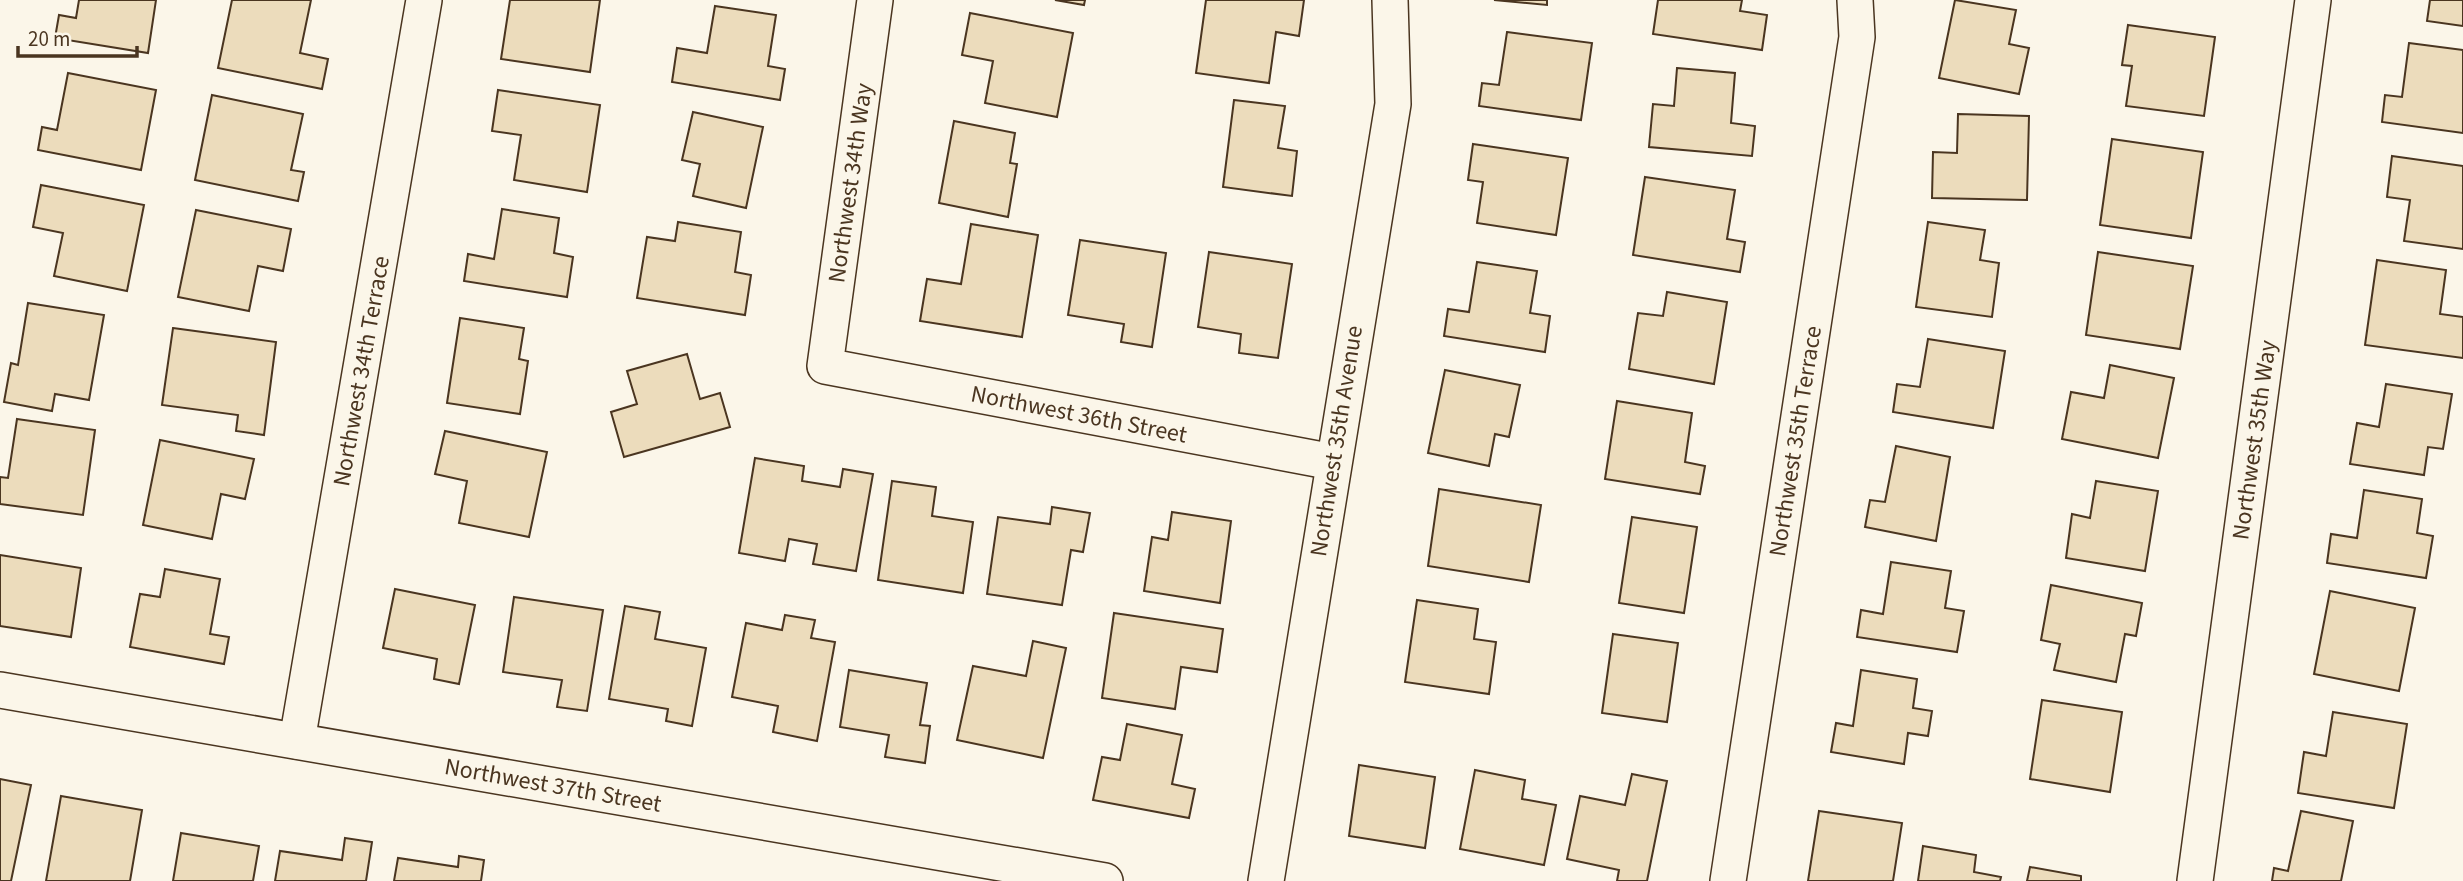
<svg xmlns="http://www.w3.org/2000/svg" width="2463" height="881" viewBox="0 0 2463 881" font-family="'Source Sans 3',sans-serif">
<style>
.building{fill:#ecdcbc;stroke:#4a3520;stroke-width:2}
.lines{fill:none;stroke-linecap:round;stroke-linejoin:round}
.street-casing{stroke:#4a3520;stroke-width:38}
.street{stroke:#fbf6e9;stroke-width:35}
.labels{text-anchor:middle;stroke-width:5;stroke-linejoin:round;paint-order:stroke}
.street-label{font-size:24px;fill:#4a3520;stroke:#fbf6e9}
</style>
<rect width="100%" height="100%" fill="#fbf6e9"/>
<g class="building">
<path d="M79,0H156L148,53L55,38L59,15L76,18Z"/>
<path d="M232,0H311L300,53L328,59L322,89L218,68Z"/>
<path d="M510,0H600L590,72L501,59Z"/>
<path d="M1055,0H1085L1084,5Z"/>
<path d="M1206,0H1304L1299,36L1276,32L1269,83L1196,73Z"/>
<path d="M1494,0H1547V5Z"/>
<path d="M1658,0H1742L1740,11L1767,15L1762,50L1653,34Z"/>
<path d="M1955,0L2016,10L2009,44L2029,48L2019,94L1939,78Z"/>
<path d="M2430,0H2463V26L2427,21Z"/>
<path d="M715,6L776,15L768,66L785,69L780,100L672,82L677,48L707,53Z"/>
<path d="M970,13L1073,33L1057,117L985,103L993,61L962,55Z"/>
<path d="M2128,25L2215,37L2204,116L2126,106L2132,66L2122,65Z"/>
<path d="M1507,32L1592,43L1581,120L1479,106L1482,83L1499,85Z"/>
<path d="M2409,43L2463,50V133L2382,122L2385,95L2402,97Z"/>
<path d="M1677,68L1735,73L1731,123L1755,126L1752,156L1649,147L1653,104L1674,106Z"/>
<path d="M68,73L156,90L141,170L38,150L42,127L57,130Z"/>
<path d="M498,90L600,105L587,192L514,180L521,135L492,131Z"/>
<path d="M212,95L303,114L291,170L304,172L298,201L195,180Z"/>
<path d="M1234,100L1285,106L1278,148L1297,151L1292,196L1223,187Z"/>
<path d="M693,112L763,127L746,208L693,196L700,164L682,160Z"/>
<path d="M1958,114L2029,116L2027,200L1932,198L1933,152L1957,153Z"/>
<path d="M954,121L1015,133L1010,163L1017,164L1008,217L939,203Z"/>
<path d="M2112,139L2203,152L2191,238L2100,225Z"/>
<path d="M1473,144L1568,158L1556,235L1477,223L1483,182L1468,180Z"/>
<path d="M2392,156L2463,166V249L2404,241L2410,200L2387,197Z"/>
<path d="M1645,177L1735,190L1727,239L1745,242L1740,272L1633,255Z"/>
<path d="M41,185L144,205L127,291L54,276L63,233L33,227Z"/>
<path d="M502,209L559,218L554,253L573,257L567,297L464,281L468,254L494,259Z"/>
<path d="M196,210L291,229L283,271L258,266L249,311L178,297Z"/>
<path d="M678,222L741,232L735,272L751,275L745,315L637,298L647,237L675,241Z"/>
<path d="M1928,222L1985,230L1980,260L1999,263L1992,317L1916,307Z"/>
<path d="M971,224L1038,235L1022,337L920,321L927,279L961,284Z"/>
<path d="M1080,240L1166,253L1152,347L1121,342L1124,324L1068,315Z"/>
<path d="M1209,252L1292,264L1278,358L1239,353L1241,334L1198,327Z"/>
<path d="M2098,252L2193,266L2180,349L2086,335Z"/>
<path d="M2377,260L2446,270L2440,314L2463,317V358L2365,345Z"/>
<path d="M1477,262L1537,271L1530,313L1550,316L1545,352L1444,336L1448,309L1469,312Z"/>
<path d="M1667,292L1727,302L1714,384L1629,369L1638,313L1663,316Z"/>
<path d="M28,303L104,315L89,400L55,394L52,411L4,402L11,363L18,365Z"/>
<path d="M460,318L524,328L519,359L528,361L520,414L447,403Z"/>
<path d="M173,328L276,342L264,435L236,431L238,415L162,405Z"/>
<path d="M1928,339L2005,351L1993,428L1893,412L1897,384L1920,387Z"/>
<path d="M687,354L700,399L720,393L730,427L624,457L611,412L637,404L627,371Z"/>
<path d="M2110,365L2174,378L2158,458L2062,439L2071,392L2104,398Z"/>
<path d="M1445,370L1520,385L1509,437L1495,434L1489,466L1428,453Z"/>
<path d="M2386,384L2452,394L2443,449L2428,447L2424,475L2350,464L2357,423L2379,427Z"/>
<path d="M1617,401L1692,413L1685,462L1705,466L1700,494L1605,479Z"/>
<path d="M17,419L95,430L83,515L0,504V477L8,478Z"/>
<path d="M445,431L547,452L529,537L459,523L467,481L435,474Z"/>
<path d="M160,440L254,459L245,499L221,494L212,539L143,525Z"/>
<path d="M1896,446L1950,457L1936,541L1865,527L1870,500L1885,502Z"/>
<path d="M755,458L804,466L802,481L840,487L843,469L873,474L856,571L813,564L817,544L789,539L785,561L739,553Z"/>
<path d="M892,481L936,487L932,516L973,522L963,593L878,580Z"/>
<path d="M2096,481L2158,491L2145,571L2066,558L2072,514L2090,518Z"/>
<path d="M1439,489L1541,505L1529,582L1428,566Z"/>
<path d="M2364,490L2422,499L2417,533L2433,536L2426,578L2327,563L2331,534L2357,538Z"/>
<path d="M1052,507L1090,513L1083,552L1071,550L1062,605L987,594L998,517L1050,524Z"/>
<path d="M1172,512L1231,521L1220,603L1144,591L1152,537L1168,540Z"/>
<path d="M1632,517L1697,527L1684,613L1619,603Z"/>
<path d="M0,555L81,568L71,637L0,626Z"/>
<path d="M1891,562L1951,571L1945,608L1964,611L1957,652L1857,637L1861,610L1883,614Z"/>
<path d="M165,569L220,579L210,634L229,637L224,664L130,647L140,594L160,597Z"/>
<path d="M2051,585L2142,603L2136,636L2125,634L2116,682L2054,670L2060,644L2041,640Z"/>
<path d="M395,589L475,605L459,684L434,679L437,659L383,648Z"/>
<path d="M2330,591L2415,608L2399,691L2314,674Z"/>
<path d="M514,597L603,610L587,711L557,707L562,680L503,672Z"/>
<path d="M1417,600L1478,609L1474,639L1496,642L1489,694L1405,682Z"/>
<path d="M625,606L660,612L655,639L706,648L692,726L666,721L668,709L609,699Z"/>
<path d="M1114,613L1223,629L1217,672L1181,667L1175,709L1102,698Z"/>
<path d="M785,615L815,620L811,638L835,642L817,741L773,732L778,706L732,697L746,623L782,630Z"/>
<path d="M1613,634L1678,643L1667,722L1602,713Z"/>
<path d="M1033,641L1066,648L1043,758L957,740L973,666L1026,676Z"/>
<path d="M849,670L927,683L920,725L930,726L925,763L885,757L889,735L840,727Z"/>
<path d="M1861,670L1917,679L1913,708L1932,711L1928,736L1908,733L1904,764L1831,752L1836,723L1853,726Z"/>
<path d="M2042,700L2122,712L2110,792L2030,779Z"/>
<path d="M2333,712L2407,724L2394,808L2298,793L2304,752L2326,756Z"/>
<path d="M1127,724L1182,735L1172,784L1195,789L1189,818L1093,800L1102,757L1120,760Z"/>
<path d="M1359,765L1435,777L1425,848L1349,836Z"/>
<path d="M1475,770L1525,780L1522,799L1556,805L1544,865L1460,849Z"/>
<path d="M1632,774L1667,781L1647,881H1617L1619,870L1567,859L1580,796L1625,805Z"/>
<path d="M0,779L31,785L11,881H0Z"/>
<path d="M61,796L142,810L130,881H46Z"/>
<path d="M1819,811L1902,823L1893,881H1808Z"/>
<path d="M2301,811L2353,821L2341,881H2272L2274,868L2288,871Z"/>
<path d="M181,833L259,846L253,881H173Z"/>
<path d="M345,838L372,842L366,881H275L280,851L342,860Z"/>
<path d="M1923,846L1976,855L1974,872L2001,877L2000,881H1918Z"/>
<path d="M459,856L484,860L481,881H394L398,858L458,867Z"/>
<path d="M2030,867L2081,876V881H2027Z"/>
</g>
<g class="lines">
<defs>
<g id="street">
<path d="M875,0L825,366L1333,462"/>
<path d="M0,690L1105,881"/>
<path d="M297,741L424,0"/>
<path d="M1266,881L1393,104L1390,0"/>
<path d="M1728,881L1857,37L1855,0"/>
<path d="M2195,881L2313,0"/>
</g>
</defs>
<use href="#street" class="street-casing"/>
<use href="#street" class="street"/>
</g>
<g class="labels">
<g class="street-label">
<text transform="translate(850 183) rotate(-82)" y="8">Northwest 34th Way</text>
<text transform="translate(361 371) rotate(-80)" y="8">Northwest 34th Terrace</text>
<text transform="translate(1079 414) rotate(11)" y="8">Northwest 36th Street</text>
<text transform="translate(2254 440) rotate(-82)" y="8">Northwest 35th Way</text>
<text transform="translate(1336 441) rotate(-81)" y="8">Northwest 35th Avenue</text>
<text transform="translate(1795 441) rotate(-81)" y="8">Northwest 35th Terrace</text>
<text transform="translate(553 785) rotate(10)" y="8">Northwest 37th Street</text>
</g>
</g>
<path d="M18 46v10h119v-10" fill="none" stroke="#4a3520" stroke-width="3.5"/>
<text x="28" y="46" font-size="21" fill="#4a3520" stroke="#fbf6e9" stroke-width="5" paint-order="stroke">20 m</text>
</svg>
